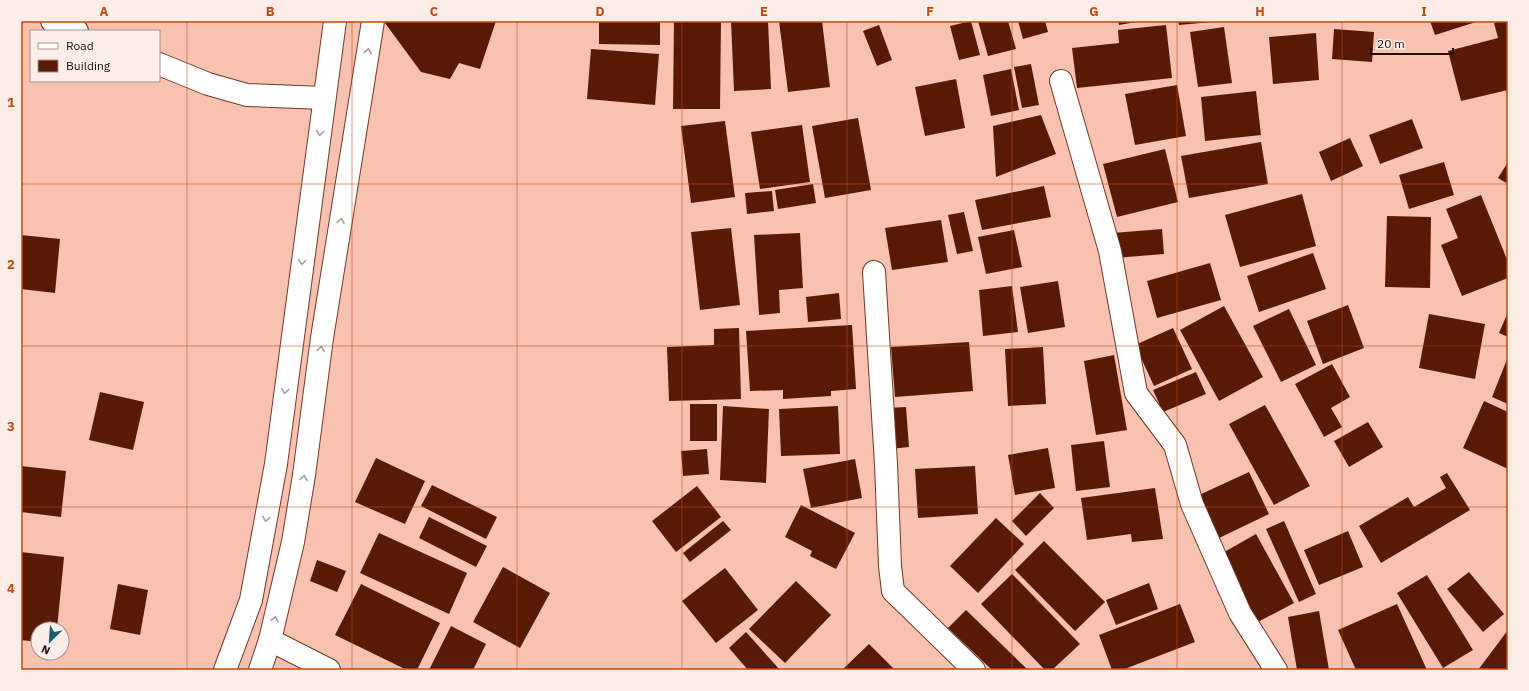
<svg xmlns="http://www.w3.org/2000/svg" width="1529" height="691" viewBox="0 0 1529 691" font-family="'IBM Plex Sans',sans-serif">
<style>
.building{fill:#581a04}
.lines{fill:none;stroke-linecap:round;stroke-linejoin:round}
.minor-casing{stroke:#713927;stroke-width:24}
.secondary-casing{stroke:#713927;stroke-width:24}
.minor{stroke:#fff;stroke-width:22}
.secondary{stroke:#fff;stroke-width:22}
.oneway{stroke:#a89e9b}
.grid{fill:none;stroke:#c14a0b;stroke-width:1;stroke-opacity:0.55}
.neatline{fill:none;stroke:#c14a0b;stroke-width:1.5}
.grid-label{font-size:13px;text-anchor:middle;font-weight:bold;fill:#c14a0b}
</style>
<rect width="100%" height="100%" fill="#f8c1b0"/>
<g class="building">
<path d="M388,21H496L480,69L459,63L450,79L421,72L385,23Z"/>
<path d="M599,21H660V45L599,44Z"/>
<path d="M674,21H721L720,109H673Z"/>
<path d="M731,21H768L771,89L734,91Z"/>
<path d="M779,21H822L830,87L788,92Z"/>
<path d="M971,21L980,55L959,60L950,26Z"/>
<path d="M978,21H1008L1016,49L988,56Z"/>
<path d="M1018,21H1045L1048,32L1023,39Z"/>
<path d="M1118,21H1136V22L1119,25Z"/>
<path d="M1178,21H1211V22L1179,25Z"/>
<path d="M1430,21H1479L1435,35Z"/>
<path d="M1502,21H1508V90L1461,101L1448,51L1498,38L1494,23Z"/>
<path d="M879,25L892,60L877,66L863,31Z"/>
<path d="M1166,25L1172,78L1077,88L1072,48L1119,43L1118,30Z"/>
<path d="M1224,27L1232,83L1198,87L1190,32Z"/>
<path d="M1334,29L1374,32L1372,62L1332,59Z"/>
<path d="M1316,33L1319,80L1273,84L1269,37Z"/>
<path d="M591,49L659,54L655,105L587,99Z"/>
<path d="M1031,64L1039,105L1022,108L1014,67Z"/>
<path d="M1011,69L1019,110L991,116L983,75Z"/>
<path d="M956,79L965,128L925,136L915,87Z"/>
<path d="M1177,85L1186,136L1135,145L1125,94Z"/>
<path d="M1256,91L1261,135L1205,141L1201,97Z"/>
<path d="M1041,115L1056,154L996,177L993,126Z"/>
<path d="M858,118L871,190L825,198L812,126Z"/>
<path d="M1412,119L1423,148L1380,164L1369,135Z"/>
<path d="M725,121L735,197L691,203L681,126Z"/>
<path d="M802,125L810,182L760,189L751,132Z"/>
<path d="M1350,138L1363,166L1331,181L1319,152Z"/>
<path d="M1261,142L1268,184L1189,198L1181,156Z"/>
<path d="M1165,149L1178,202L1117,217L1103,164Z"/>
<path d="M1444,162L1454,195L1409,209L1399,175Z"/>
<path d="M1508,162V184L1498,178Z"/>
<path d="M813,184L816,203L778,209L775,190Z"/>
<path d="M1044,186L1051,217L982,230L975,200Z"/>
<path d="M772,191L774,211L747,214L745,193Z"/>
<path d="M1302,194L1316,246L1240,267L1225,215Z"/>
<path d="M1481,195L1508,262V278L1462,296L1441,245L1458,238L1446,209Z"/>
<path d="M964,212L973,251L957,254L948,215Z"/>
<path d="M1387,216L1431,217L1430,288L1385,287Z"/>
<path d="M941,220L948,262L892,270L885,228Z"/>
<path d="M731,228L740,305L700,310L691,232Z"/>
<path d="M1162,229L1164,254L1115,258L1113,233Z"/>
<path d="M1014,230L1022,267L986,274L978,237Z"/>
<path d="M800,233L803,288L779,290L780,313L759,315L754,235Z"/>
<path d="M21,235L60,239L55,293L21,289Z"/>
<path d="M1313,253L1326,289L1259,312L1247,276Z"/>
<path d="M1210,263L1221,300L1157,318L1147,281Z"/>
<path d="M1058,281L1065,327L1028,333L1020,287Z"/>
<path d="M1012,286L1018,332L983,336L979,290Z"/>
<path d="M839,293L841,319L808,322L806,297Z"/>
<path d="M1348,305L1364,348L1323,364L1307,321Z"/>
<path d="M1224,306L1263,377L1219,401L1180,330Z"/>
<path d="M1289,309L1316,365L1281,382L1253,326Z"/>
<path d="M1508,312V337L1499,333Z"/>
<path d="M1429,314L1485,324L1475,379L1419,368Z"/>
<path d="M852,325L856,389L831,391V396L783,399V390L750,391L746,331Z"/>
<path d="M739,328L741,399L669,401L667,347L714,345V329Z"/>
<path d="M1173,328L1192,369L1154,386L1135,345Z"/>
<path d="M969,342L973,391L895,397L891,347Z"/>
<path d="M1043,347L1046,404L1008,406L1005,349Z"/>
<path d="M1114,355L1127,430L1096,435L1084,361Z"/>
<path d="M1508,357V404L1492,397Z"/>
<path d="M1332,364L1350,397L1331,408L1342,427L1324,437L1295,384Z"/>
<path d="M1196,372L1206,394L1163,412L1153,390Z"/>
<path d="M100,392L144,402L133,450L89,440Z"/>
<path d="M1484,401L1508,412V469L1463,448Z"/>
<rect x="690" y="404" width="27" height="37"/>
<path d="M1265,405L1310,486L1274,505L1229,424Z"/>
<path d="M723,406L769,409L766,483L720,480Z"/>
<path d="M838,406L840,454L781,456L779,409Z"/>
<path d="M906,407L909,447L889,449L886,408Z"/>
<path d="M1368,422L1383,447L1349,467L1334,441Z"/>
<path d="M1104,441L1110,487L1076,491L1071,445Z"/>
<path d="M1048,448L1055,488L1015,495L1008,455Z"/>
<path d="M707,449L709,474L683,476L681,451Z"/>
<path d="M376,458L425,481L405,524L355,502Z"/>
<path d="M855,459L862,498L811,508L803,469Z"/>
<path d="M21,466L66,471L61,517L21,512Z"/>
<path d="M975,466L978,514L918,518L915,469Z"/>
<path d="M1249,472L1269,514L1217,539L1197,496Z"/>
<path d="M1447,473L1470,510L1381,563L1359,526L1408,497L1414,507L1446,488L1440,477Z"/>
<path d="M432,485L497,517L486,539L421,506Z"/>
<path d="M697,486L721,517L676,552L652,521Z"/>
<path d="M1155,488L1163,539L1132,542L1131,534L1087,540L1081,498Z"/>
<path d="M1040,493L1054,508L1026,536L1012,521Z"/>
<path d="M801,505L855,533L836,569L810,556L812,551L785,537Z"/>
<path d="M429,517L487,546L476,567L419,538Z"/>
<path d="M996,518L1024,544L978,593L950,566Z"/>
<path d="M723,521L731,530L690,562L683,553Z"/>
<path d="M1284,521L1316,594L1299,602L1266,529Z"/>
<path d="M1348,531L1363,567L1319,585L1304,550Z"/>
<path d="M379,533L467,573L449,614L360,573Z"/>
<path d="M1256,534L1294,603L1256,623L1219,555Z"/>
<path d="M1044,541L1105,602L1075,631L1015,570Z"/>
<path d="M21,552L64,557L57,629H38V642L21,640Z"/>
<path d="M317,560L346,571L337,592L310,581Z"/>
<path d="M503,567L550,593L520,648L473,622Z"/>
<path d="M725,568L758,610L716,643L682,601Z"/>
<path d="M1469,572L1504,614L1483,632L1447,589Z"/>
<path d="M1012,574L1080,644L1052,670H1045L981,604Z"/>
<path d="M1427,575L1473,650L1443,668L1397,593Z"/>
<path d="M796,581L831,615L785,663L749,629Z"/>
<path d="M1149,583L1158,609L1116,625L1106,600Z"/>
<path d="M118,584L148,590L140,635L110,629Z"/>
<path d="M361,584L440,623L417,670H407L335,635Z"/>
<path d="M1180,604L1195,642L1122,670H1112L1099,635Z"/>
<path d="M1397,604L1427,670H1356L1338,630Z"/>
<path d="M966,610L1028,670H992L948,628Z"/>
<path d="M1319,611L1329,670H1297L1288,617Z"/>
<path d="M451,626L486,644L473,670H429Z"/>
<path d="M1508,630V670H1478Z"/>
<path d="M746,632L780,670H748L729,648Z"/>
<path d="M869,644L895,670H842Z"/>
</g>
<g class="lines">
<defs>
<g id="minor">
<path d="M52,21L77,31"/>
<path d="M159,64L208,84L247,95L324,98"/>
<path d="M1061,81L1110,251L1136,393L1175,445L1192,504L1240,613L1276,670"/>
<path d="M874,272L886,464L890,566L893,591L974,670"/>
<path d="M270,640L329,670"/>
</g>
<g id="secondary">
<path d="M225,670L251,600L276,464L335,21"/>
<path d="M260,670L270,640L293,542L304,475L322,338L373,21"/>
</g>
</defs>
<use href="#minor" class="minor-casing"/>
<use href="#secondary" class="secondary-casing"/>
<use href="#minor" class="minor"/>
<use href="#secondary" class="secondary"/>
</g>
<defs><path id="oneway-chevron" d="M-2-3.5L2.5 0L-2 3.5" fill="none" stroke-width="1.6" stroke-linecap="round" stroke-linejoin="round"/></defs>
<g class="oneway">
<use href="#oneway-chevron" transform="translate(368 51) rotate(-80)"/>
<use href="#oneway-chevron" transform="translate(320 133) rotate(98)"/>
<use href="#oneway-chevron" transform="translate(341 221) rotate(-81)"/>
<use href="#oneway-chevron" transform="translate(302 262) rotate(98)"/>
<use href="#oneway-chevron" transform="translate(321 349) rotate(-83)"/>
<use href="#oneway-chevron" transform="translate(285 391) rotate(97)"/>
<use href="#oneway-chevron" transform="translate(304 478) rotate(-81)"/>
<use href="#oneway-chevron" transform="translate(266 519) rotate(100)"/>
<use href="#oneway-chevron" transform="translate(275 619) rotate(-77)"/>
</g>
<path class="grid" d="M187,21V670M352,21V670M517,21V670M682,21V670M847,21V670M1012,21V670M1177,21V670M1342,21V670M21,184H1508M21,346H1508M21,507H1508"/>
<rect width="1529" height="691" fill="none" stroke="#fcede8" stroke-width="44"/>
<rect x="30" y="30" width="130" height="52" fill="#fcede8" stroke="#a6938e"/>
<rect x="38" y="43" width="20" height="6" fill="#ffffff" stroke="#a6938e"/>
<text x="66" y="50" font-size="12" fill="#250d06">Road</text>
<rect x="38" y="60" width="20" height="12" fill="#581a04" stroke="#a6938e"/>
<text x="66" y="70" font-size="12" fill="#250d06">Building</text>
<g transform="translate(50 641) rotate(205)"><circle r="19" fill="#fcede8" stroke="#a6938e"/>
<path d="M0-3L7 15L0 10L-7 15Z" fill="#1b6072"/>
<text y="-6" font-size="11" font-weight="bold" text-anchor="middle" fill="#250d06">N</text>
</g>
<path d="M1371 48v6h82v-6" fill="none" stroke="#250d06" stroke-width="2"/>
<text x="1377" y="48" font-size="12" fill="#250d06" stroke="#fcede8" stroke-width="3" paint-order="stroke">20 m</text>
<rect x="22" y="22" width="1485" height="647" class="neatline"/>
<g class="grid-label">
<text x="104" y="16">A</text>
<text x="270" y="16">B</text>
<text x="434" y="16">C</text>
<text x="600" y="16">D</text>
<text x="764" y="16">E</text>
<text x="930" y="16">F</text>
<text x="1094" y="16">G</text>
<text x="1260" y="16">H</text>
<text x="1424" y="16">I</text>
<text x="11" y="107">1</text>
<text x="11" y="269">2</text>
<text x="11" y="431">3</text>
<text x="11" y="593">4</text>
</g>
</svg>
